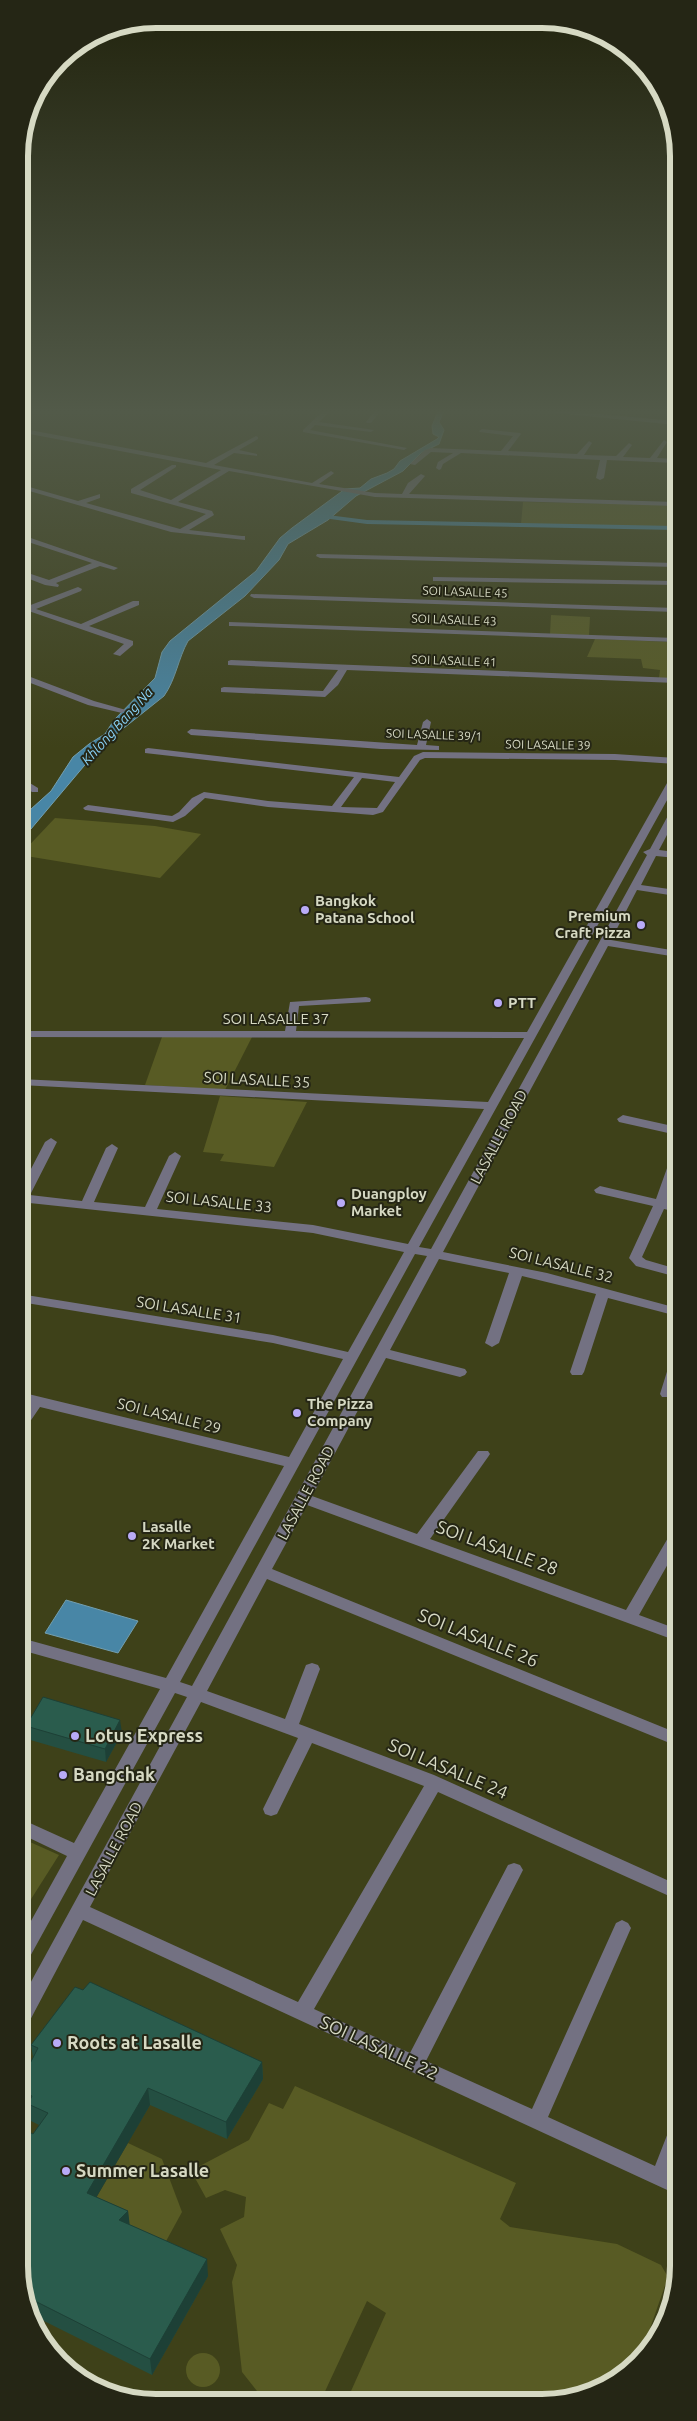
<svg xmlns="http://www.w3.org/2000/svg" width="697" height="2421" viewBox="0 0 697 2421" font-family="Ubuntu,sans-serif">
<style>
.green{fill:#585b24}
.water{fill:#4886a6;stroke:#739faf}
.lines{fill:none;stroke-linecap:round;stroke-linejoin:round}
.canal{fill:#4886a6;fill-rule:evenodd}
.minor{fill:#737182;fill-rule:evenodd}
.wall{fill:#244f42}
.shaded-wall{fill:#1d4036}
.building{fill:#2a5c4d;stroke:#1d4036}
.poi-dot{fill:#b9abf7;stroke:#252615;stroke-width:2}
.labels{text-anchor:middle;stroke-width:4;stroke-linejoin:round;paint-order:stroke}
.far-street-label{font-size:12px;fill:#d6d9c3;stroke:#252615}
.far-water-label{font-size:14px;font-style:italic;fill:#89d1f6;stroke:#252615}
.poi-label{font-size:15px;font-weight:bold;fill:#d6d9c3;stroke:#252615;text-anchor:start}
.street-label{font-size:15px;fill:#d6d9c3;stroke:#252615}
.near-street-label{font-size:18px;fill:#d6d9c3;stroke:#252615}
.near-poi-label{font-size:18px;font-weight:bold;fill:#d6d9c3;stroke:#252615;text-anchor:start}
.rim{fill:none;stroke:#d6d9c3;stroke-width:6}
</style>
<rect width="100%" height="100%" fill="#3e4119"/>
<g class="green">
<path d="M523,502L676,505V527L521,524Z"/>
<path d="M551,615L590,617L589,635L550,634Z"/>
<path d="M595,639L670,642L671,647H676V679L659,678L660,670L643,668L641,659L587,657Z"/>
<path d="M55,818L155,826L201,834L160,878L20,855Z"/>
<path d="M162,1037H252L225,1090L145,1085Z"/>
<path d="M220,1096L307,1102L274,1167L220,1161L224,1154L203,1152Z"/>
<path d="M21,1838L59,1855L21,1915Z"/>
<path d="M295,2086L516,2183L500,2219L510,2227L617,2244L661,2265L668,2277L639,2360L610,2384L568,2400H347L386,2313L367,2301L321,2400H264L242,2372L232,2282L237,2265L220,2229L244,2217L246,2197L225,2190L206,2198L195,2178L196,2168L249,2140L269,2103L283,2109Z"/>
<path d="M128,2143L162,2159L182,2212L159,2254L89,2210Z"/>
<circle cx="203" cy="2370" r="17"/>
</g>
<g class="water">
<path d="M439,409H445L439,422L444,430L439,444L421,453L403,471L356,496L328,520L288,544L279,560L245,596L188,641C178,659 176,679 164,696L100,747L20,842V819L51,791L73,757L89,744L105,734L114,720L155,678L162,652L170,641L256,571L280,538L292,528L345,489L360,488L371,479L387,473L394,469L400,461L437,439L439,437L433,434L432,426Z"/>
<path d="M66,1600L138,1621L118,1653L45,1633Z"/>
</g>
<g class="lines">
<path class="canal" d="M320,514L367,520L676,526V530L367,524L323,518H320Z"/>
<g class="minor">
<path d="M143,409H150L147,411Z"/>
<path d="M220,409L265,411L277,409L266,415Z"/>
<path d="M325,409H332L319,422L374,430L371,432L315,425L310,430L407,448L404,450L303,432V430Z"/>
<path d="M376,409H382L371,423H367L366,422Z"/>
<path d="M516,409H543L676,421V425Z"/>
<path d="M19,428L206,463L256,436L258,437V439L239,450L257,454V456L234,453L214,465L312,483L331,471L334,473L333,474L319,484L375,493L402,494L408,483L421,474L425,476L409,494L676,502V506L375,497L229,471L178,502L212,511L214,515L189,530L242,536H245V540L171,532L19,488V484L78,501L100,494V498L86,503L180,529L206,514L131,493V489L172,465H176V467L140,490L171,500L221,470L19,432Z"/>
<path d="M482,429L520,433L521,434L508,451L577,454L589,441L592,443L584,455L616,456L629,443L632,445L623,457L650,458L664,440L667,442L657,458L676,459V463L607,460L604,478L600,480L596,478L600,460L461,453L443,464L441,469L439,470L436,468L438,462L453,453L431,452L415,465L410,464L425,450L431,448L501,451L513,436L480,432L479,431Z"/>
<path d="M19,534L118,568L114,570L100,566L56,583L59,585L58,587L45,585L19,575V570L49,580L92,563L19,539Z"/>
<path d="M317,554L676,563V567L320,558L316,556Z"/>
<path d="M433,577L676,581V585L436,581H433Z"/>
<path d="M78,587L82,589L81,591L36,609L81,624L133,601H139V605L89,626L133,641V645L120,656L113,654L124,644L20,608V604L28,606Z"/>
<path d="M251,594L676,608V612L254,598L250,596Z"/>
<path d="M229,622L676,638V642L232,626H229Z"/>
<path d="M231,660L676,678V683L347,670L338,685L325,697L221,692V688L224,687L323,691L338,670L228,665V661Z"/>
<path d="M20,673L94,701L126,710L122,713L88,705L20,679Z"/>
<path d="M427,719L431,722L426,745L439,746V750L381,749L191,735L187,732L191,729L417,745L423,722Z"/>
<path d="M148,748L399,777L414,756L423,752L615,754L676,758V764L615,760L425,758L420,760L383,812L373,815L268,807L205,798L185,816L173,822L85,810L83,808L88,805L172,816L179,812L192,798L204,792L268,801L332,806L354,777L145,753V749ZM362,778L395,782L377,808L341,807Z"/>
<path d="M676,773V784L419,1247L431,1249L647,855L643,852L650,849L671,810L676,807V818L659,850L676,852V858L656,856L641,885L676,890V896L637,890L611,940L677,951V957L608,946L443,1252L547,1273L677,1308V1316L608,1298L584,1372L582,1375H572L570,1372L596,1294L522,1276L499,1343L492,1347L485,1343L509,1273L439,1259L390,1350L465,1369L467,1372L465,1375L460,1377L386,1358L312,1496L417,1534L478,1451H488L490,1454L488,1457L430,1539L626,1610L672,1531L677,1530V1548L639,1615L677,1629V1641L307,1505L272,1569L677,1733V1746L267,1579L207,1691L285,1719L306,1665L312,1663L318,1665L320,1669L299,1724L434,1775L678,1885V1900L438,1792L314,2009L410,2053L508,1865L514,1863L520,1865L523,1870L426,2061L532,2109L616,1923L622,1920L628,1923L631,1928L548,2117L655,2166L671,2125L678,2122V2157L672,2173L678,2176V2195L83,1920L28,2024L21,2026V2000L187,1697L175,1693L27,1962L21,1964V1939L67,1856L21,1834V1819L74,1843L160,1689L21,1650V1638L166,1678L284,1466L40,1407L25,1429L20,1431V1415L28,1404L20,1402V1392L289,1457L343,1359L273,1343L20,1302V1294L273,1335L348,1352L404,1252L313,1233L20,1202V1190L45,1142L51,1138L57,1142L30,1195L82,1201L106,1148L112,1144L118,1148L94,1202L145,1207L169,1156L175,1152L181,1156L157,1209L313,1225L408,1244L484,1109L20,1085V1079L488,1102L524,1038L20,1037V1031H285L290,1002L366,997L370,998L371,1000L370,1002L299,1006L296,1031L527,1032L671,776ZM415,1254L427,1256L192,1686L180,1682ZM201,1702L298,1738L263,1809L265,1814L271,1816L277,1814L312,1743L424,1786L298,2002L90,1907Z"/>
<path d="M20,777L38,788V792H32L20,784Z"/>
<path d="M623,1115L677,1127V1135L619,1122L617,1119Z"/>
<path d="M677,1153V1174L667,1202L677,1204V1212L664,1209L642,1257L646,1260L677,1269V1277L636,1266L629,1258L653,1206L596,1193L594,1190L600,1186L656,1199L671,1157Z"/>
<path d="M677,1358C677,1371 679,1385 672,1397H662L660,1394L670,1362Z"/>
</g>
</g>
<g class="wall">
<path d="M26,1726L122,1733L106,1762L27,1739Z"/>
<path d="M31,2045L262,2062L263,2079L227,2139L150,2105L96,2197L128,2211L129,2225L208,2276L152,2375L34,2316L21,2292L33,2134L39,2125L31,2121L29,2110L21,2106V2081L33,2057Z"/>
</g>
<g class="shaded-wall">
<path d="M120,1720L122,1733L106,1762L105,1749Z"/>
<path d="M262,2062L263,2079L227,2139L226,2122Z"/>
<path d="M148,2088L150,2105L89,2210L87,2193Z"/>
<path d="M128,2211L130,2227L119,2220Z"/>
<path d="M207,2259L208,2276L152,2375L150,2359Z"/>
</g>
<g class="building">
<path d="M43,1697L120,1720L105,1749L26,1726Z"/>
<path d="M90,1982L262,2062L226,2122L148,2088L87,2193L128,2211L119,2220L207,2259L150,2359L29,2298L23,2295L21,2292V2128L33,2134L48,2113L28,2104L32,2096L21,2090V2081L38,2048L31,2045L75,1987L83,1990Z"/>
</g>
<linearGradient id="sky" x2="0" y2="1"><stop stop-color="#22240e"/><stop offset="0.55" stop-color="#525a49"/><stop offset="1" stop-color="#525a49" stop-opacity="0"/></linearGradient>
<rect width="697" height="748" fill="url(#sky)"/>
<g class="poi-dot">
<circle cx="305" cy="910" r="5"/>
<circle cx="641" cy="925" r="5"/>
<circle cx="498" cy="1003" r="5"/>
<circle cx="341" cy="1203" r="5"/>
<circle cx="297" cy="1413" r="5"/>
<circle cx="132" cy="1536" r="5"/>
<circle cx="75" cy="1736" r="5"/>
<circle cx="63" cy="1775" r="5"/>
<circle cx="57" cy="2043" r="5"/>
<circle cx="66" cy="2171" r="5"/>
</g>
<g class="labels">
<g class="far-street-label">
<text transform="translate(465 592) rotate(2)" y="4">SOI LASALLE 45</text>
<text transform="translate(454 620) rotate(2)" y="4">SOI LASALLE 43</text>
<text transform="translate(454 661) rotate(2)" y="4">SOI LASALLE 41</text>
<text transform="translate(434 735) rotate(2)" y="4">SOI LASALLE 39/1</text>
<text transform="translate(548 745) rotate(1)" y="4">SOI LASALLE 39</text>
</g>
<g class="far-water-label">
<text transform="translate(117 726) rotate(-48)" y="5">Khlong Bang Na</text>
</g>
<g class="poi-label">
<text x="315" y="906">Bangkok<tspan x="315" dy="17">Patana School</tspan></text>
<text x="631" y="921" text-anchor="end">Premium<tspan x="631" dy="17">Craft Pizza</tspan></text>
<text x="508" y="1008">PTT</text>
<text x="351" y="1199">Duangploy<tspan x="351" dy="17">Market</tspan></text>
<text x="307" y="1409">The Pizza<tspan x="307" dy="17">Company</tspan></text>
<text x="142" y="1532">Lasalle<tspan x="142" dy="17">2K Market</tspan></text>
</g>
<g class="street-label">
<text x="276" y="1024">SOI LASALLE 37</text>
<text transform="translate(257 1080) rotate(3)" y="5">SOI LASALLE 35</text>
<text transform="translate(499 1137) rotate(-62)" y="5">LASALLE ROAD</text>
<text transform="translate(219 1202) rotate(6)" y="5">SOI LASALLE 33</text>
<text transform="translate(561 1265) rotate(14)" y="5">SOI LASALLE 32</text>
<text transform="translate(189 1310) rotate(9)" y="5">SOI LASALLE 31</text>
<text transform="translate(169 1416) rotate(14)" y="5">SOI LASALLE 29</text>
<text transform="translate(306 1493) rotate(-62)" y="5">LASALLE ROAD</text>
<text transform="translate(114 1849) rotate(-62)" y="5">LASALLE ROAD</text>
</g>
<g class="near-street-label">
<text transform="translate(497 1548) rotate(20)" y="6">SOI LASALLE 28</text>
<text transform="translate(478 1638) rotate(22)" y="6">SOI LASALLE 26</text>
<text transform="translate(448 1769) rotate(23)" y="6">SOI LASALLE 24</text>
<text transform="translate(379 2048) rotate(25)" y="6">SOI LASALLE 22</text>
</g>
<g class="near-poi-label">
<text x="85" y="1742">Lotus Express</text>
<text x="73" y="1781">Bangchak</text>
<text x="67" y="2049">Roots at Lasalle</text>
<text x="76" y="2177">Summer Lasalle</text>
</g>
</g>
<path d="M0 0H697V2421H0ZM156 28H542A128 128 0 0 1 670 156V2266A128 128 0 0 1 542 2394H156A128 128 0 0 1 28 2266V156A128 128 0 0 1 156 28Z" fill="#252615" fill-rule="evenodd"/>
<path class="rim" d="M156 28H542A128 128 0 0 1 670 156V2266A128 128 0 0 1 542 2394H156A128 128 0 0 1 28 2266V156A128 128 0 0 1 156 28Z"/>
</svg>
